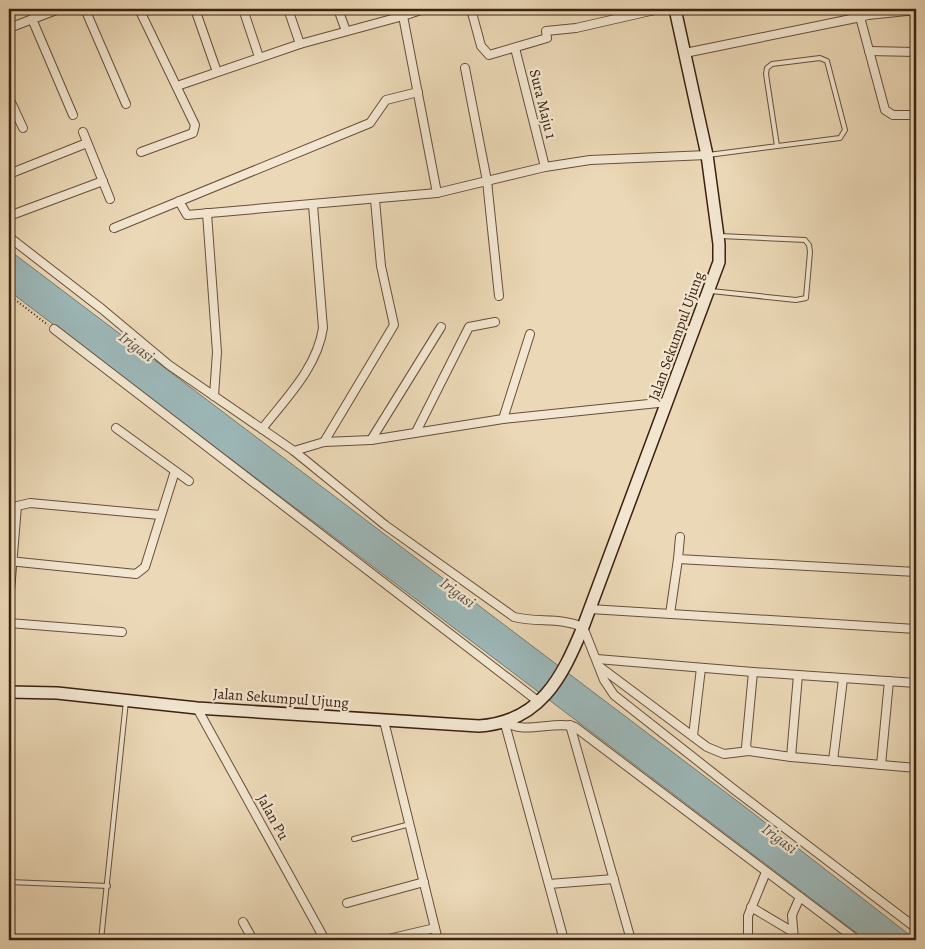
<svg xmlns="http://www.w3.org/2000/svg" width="925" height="949" viewBox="0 0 925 949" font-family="Alegreya,serif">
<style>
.water{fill:#9cb7b8;stroke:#757b75}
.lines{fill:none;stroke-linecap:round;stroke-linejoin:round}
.service-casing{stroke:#674f3a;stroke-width:6}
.minor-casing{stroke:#674f3a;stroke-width:10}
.secondary-casing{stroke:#3b2111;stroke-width:14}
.path{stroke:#3b2111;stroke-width:2;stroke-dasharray:1 2.5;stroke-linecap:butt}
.service{stroke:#f2e6d0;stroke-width:4}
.minor{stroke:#f2e6d0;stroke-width:8}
.secondary{stroke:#f2e6d0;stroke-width:11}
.labels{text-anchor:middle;stroke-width:4.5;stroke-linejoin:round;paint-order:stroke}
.street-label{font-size:15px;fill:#3b2111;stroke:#f2e6d0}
.water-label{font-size:16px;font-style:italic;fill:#584e43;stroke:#f2e6d0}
</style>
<rect width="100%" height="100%" fill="#ebd8b6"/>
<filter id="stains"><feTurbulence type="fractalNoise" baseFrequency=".004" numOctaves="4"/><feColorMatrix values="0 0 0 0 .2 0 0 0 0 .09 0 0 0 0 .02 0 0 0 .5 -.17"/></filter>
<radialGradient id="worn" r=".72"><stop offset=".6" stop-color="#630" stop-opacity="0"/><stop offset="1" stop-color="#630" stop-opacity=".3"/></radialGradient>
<path class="water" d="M9,250L749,810L916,940H866L50,322L9,291Z"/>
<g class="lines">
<defs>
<g id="service">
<path d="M708,155L840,138L845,130L827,61L820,58L772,64L767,68L766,74L777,146"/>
<path d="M711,291L796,300L806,298L810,252L809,245L805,240L720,236"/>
<path d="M354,839L410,824"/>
<path d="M9,882L108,886"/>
<path d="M101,940L126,701"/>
</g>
<g id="minor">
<path d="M85,9L126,104"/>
<path d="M139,9L195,125L193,133L141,152"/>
<path d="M195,9L217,72"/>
<path d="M243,9L259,57"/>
<path d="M288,9L300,44"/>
<path d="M338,9L346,31"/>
<path d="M424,9L403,16L437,193"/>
<path d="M471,9L481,46L489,55L547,38L546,31L576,28L659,9"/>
<path d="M868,15L916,10"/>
<path d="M860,17L885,110L893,115H916"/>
<path d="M32,19L73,115"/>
<path d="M9,28L59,9"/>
<path d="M515,48L545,167"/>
<path d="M869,51L916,52"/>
<path d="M685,53L856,18L868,15L866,9"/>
<path d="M465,68L487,181L499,296"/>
<path d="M177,86L300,44L403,16"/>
<path d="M9,98L23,128"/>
<path d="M83,132L110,199"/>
<path d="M9,174L87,143"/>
<path d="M179,201L187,215L437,193L545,167L590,160L707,155"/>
<path d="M207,213L217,352L214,396"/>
<path d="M9,216L103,181"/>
<path d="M114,228L370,123L386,100L418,92"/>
<path d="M9,237L102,309L169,365L294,451L385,525L514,617C538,623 560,617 583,627L604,680L614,695L736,791L916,928"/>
<path d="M54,329L539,702"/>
<path d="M503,419L530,334"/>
<path d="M116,428L189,481"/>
<path d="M262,429C286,398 317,368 323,328L313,205"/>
<path d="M416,432L469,327L495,322"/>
<path d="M371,440L441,327"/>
<path d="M324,442L394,325L381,266L375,200"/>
<path d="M294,451L324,442L371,440L503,419L668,402"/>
<path d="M680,537L678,559L916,572"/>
<path d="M9,561L136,574L145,567L175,471"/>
<path d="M9,603L17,506L30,503L160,515"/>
<path d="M590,609L916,629"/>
<path d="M670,614L678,559"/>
<path d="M9,623L122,632"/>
<path d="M597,659L753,672L916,683"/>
<path d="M600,667L707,747L724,754L749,751"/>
<path d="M753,672L746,747L749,751L791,757L916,768"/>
<path d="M197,708L325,940"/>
<path d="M508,722C520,735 558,720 575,727L857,940"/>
<path d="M505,724L564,940"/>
<path d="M570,725L631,940"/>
<path d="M693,736L701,668"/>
<path d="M791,757L798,675"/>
<path d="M833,761L843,679"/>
<path d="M881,765L889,681"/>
<path d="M549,884L614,879"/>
<path d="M347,903L424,882"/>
<path d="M751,907L793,932"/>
<path d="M243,922L253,940"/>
<path d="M435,928L438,940"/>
<path d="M384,940L435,928L384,721"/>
<path d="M748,940V916L766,872"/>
<path d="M794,940L792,915L800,897"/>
</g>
<path id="secondary" d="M9,692L57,693L197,708L479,726C540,722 562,678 583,627L719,262V244L707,155L675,9"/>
</defs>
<use href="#service" class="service-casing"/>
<use href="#minor" class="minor-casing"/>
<use href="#secondary" class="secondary-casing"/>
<path class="path" d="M9,295L48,325"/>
<use href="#service" class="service"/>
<use href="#minor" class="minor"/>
<use href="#secondary" class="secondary"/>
</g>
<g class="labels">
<g class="street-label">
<text transform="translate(543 104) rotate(76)" y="5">Sura Maju 1</text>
<text transform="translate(676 336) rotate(-70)" y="5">Jalan Sekumpul Ujung</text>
<text transform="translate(281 698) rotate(4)" y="5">Jalan Sekumpul Ujung</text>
<text transform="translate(273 817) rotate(61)" y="5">Jalan Pu</text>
</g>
<g class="water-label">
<text transform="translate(137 346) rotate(37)" y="6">Irigasi</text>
<text transform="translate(458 592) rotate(37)" y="6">Irigasi</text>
<text transform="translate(780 838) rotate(37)" y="6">Irigasi</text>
</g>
</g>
<rect width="925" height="949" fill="none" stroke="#ebd8b6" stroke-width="30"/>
<rect x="10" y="10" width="905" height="929" fill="none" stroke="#3b2111" stroke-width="2.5"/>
<rect x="15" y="15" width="895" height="919" fill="none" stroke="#3b2111"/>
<rect width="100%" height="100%" filter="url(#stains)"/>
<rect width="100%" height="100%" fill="url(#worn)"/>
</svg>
